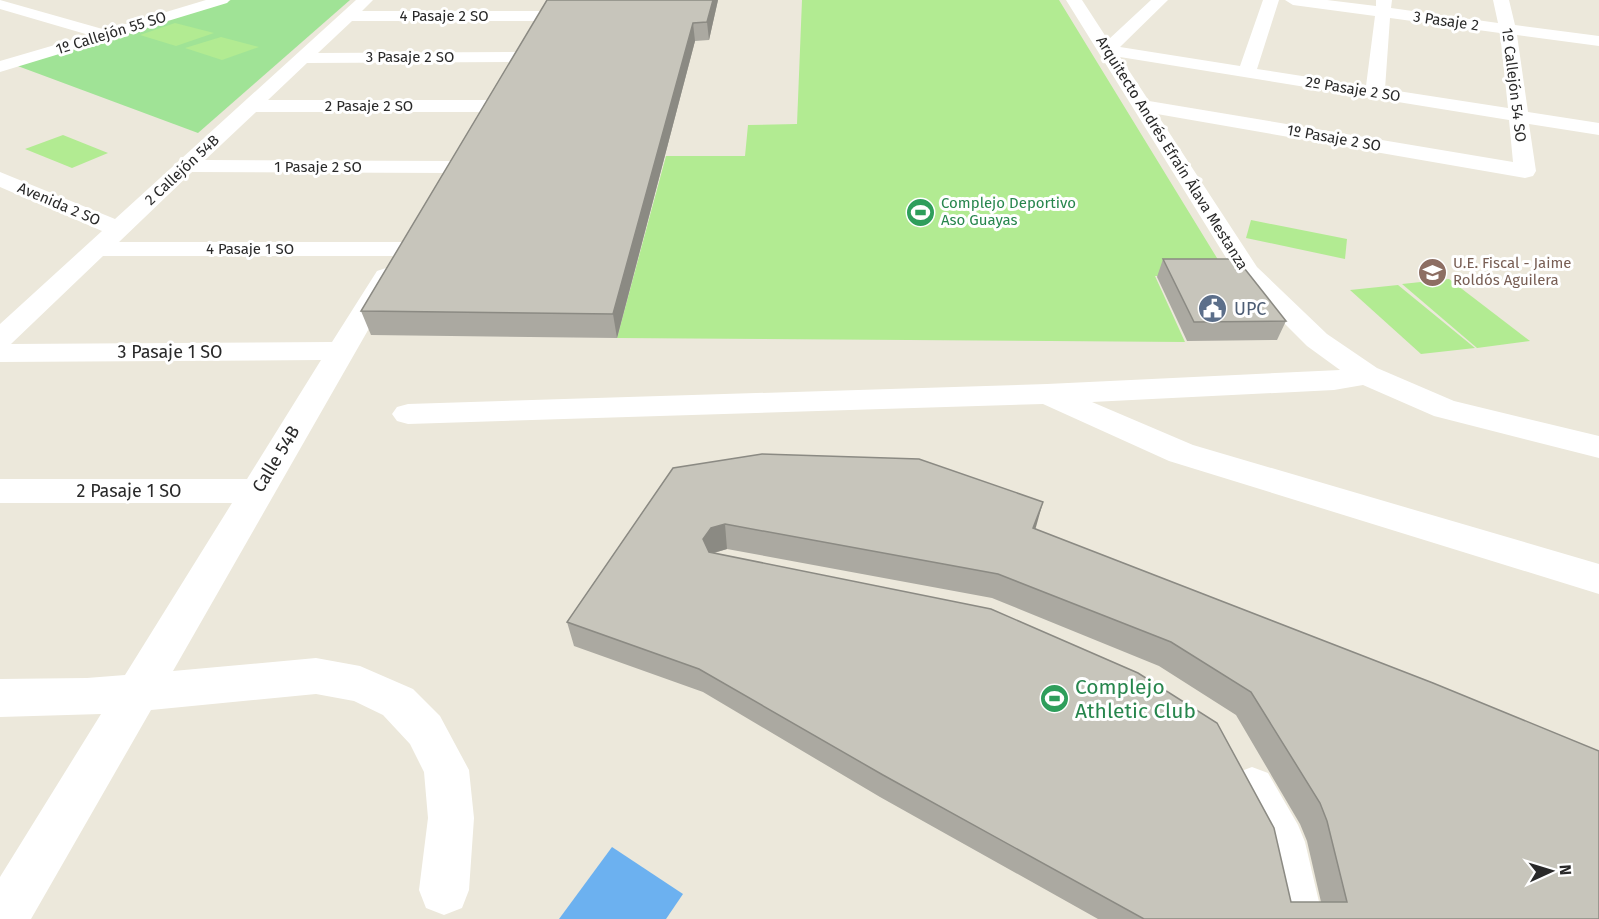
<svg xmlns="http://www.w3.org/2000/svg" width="1599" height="919" viewBox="0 0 1599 919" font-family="'Fira Sans',sans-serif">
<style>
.green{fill:#a0e396}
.pitch{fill:#b2eb92}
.water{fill:#6cb1f0}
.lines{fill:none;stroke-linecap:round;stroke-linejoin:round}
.minor{fill:#fff;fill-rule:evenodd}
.wall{fill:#aba9a1;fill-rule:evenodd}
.shaded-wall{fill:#8b8a83}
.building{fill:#c7c5bb;stroke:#8b8a83;stroke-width:1.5;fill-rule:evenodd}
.labels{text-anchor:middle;stroke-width:6;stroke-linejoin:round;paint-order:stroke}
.far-street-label{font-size:15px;fill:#292929;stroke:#fff}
.far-leisure-label{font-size:15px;fill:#27864d;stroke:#fff;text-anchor:start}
.far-education-label{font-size:15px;fill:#785e54;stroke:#fff;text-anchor:start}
.service-label{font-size:18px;fill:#4e5e75;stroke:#fff;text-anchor:start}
.street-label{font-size:18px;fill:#292929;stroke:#fff}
.near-leisure-label{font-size:21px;fill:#27864d;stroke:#fff;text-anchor:start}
</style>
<rect width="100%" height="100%" fill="#ece8db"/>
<path class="green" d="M231,0H350L198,133L15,65Z"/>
<g class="pitch">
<path d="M802,0H1059L1228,276H1155L1185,342L617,338L666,156H745L748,125L797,124Z"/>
<path d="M175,23L214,33L176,46L140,35Z"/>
<path d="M221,37L259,47L222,60L185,48Z"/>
<path d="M63,135L108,153L72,168L25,149Z"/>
<path d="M1251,220L1347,239L1345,259L1246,238Z"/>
<path d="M1449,279L1530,341L1477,348L1402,284Z"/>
<path d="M1398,285L1475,348L1421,354L1350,290Z"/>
</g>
<path class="water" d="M612,847L683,894L666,919H559Z"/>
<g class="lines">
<g class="minor">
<path d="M0,0L106,30L206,0H230L227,3L0,72V61L89,35L0,9Z"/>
<path d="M356,0H373L362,11H541L549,16L541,21H352L318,53L516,52L522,53L525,57L522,61L516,62L307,63L268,100H487L494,102L497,106L494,110L487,112H256L205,160L451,161L459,162L462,167L459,172L451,173L192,172L119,242H402L411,244L414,249L411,254L402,256H103L11,344L332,342L377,271L386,268L395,271L399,276L173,671L316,658L360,666L413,689L440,716L469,770L474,818L469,890L462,908L444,915L426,908L419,890L428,818L424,772L410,744L383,715L354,701L316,694L151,710L31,919H0V877L101,714L0,717V679L87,678L125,675L232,503H0V479H247L321,360L0,362V324L102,231L0,187V172L115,219Z"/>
<path d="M1066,0H1082L1108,40L1151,0H1168L1120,47L1240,66L1263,0H1279L1257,69L1366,86L1375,16L1293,5L1285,0H1327L1376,6V0H1392L1391,8L1498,23L1493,0H1509L1515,25L1599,36V46L1517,35L1528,112L1599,123V135L1529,124L1536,171L1533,176L1525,178L1157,114L1257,267L1327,334L1377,368L1454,401L1599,436V458L1434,416L1363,385L1334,390L1092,402L1193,445L1599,564V594L1169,461L1043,404L408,424L397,421L392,414L397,407L408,404L1047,384L1340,370L1307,346L1238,277ZM1390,18L1500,33L1508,108L1385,89ZM1120,57L1509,120L1513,162L1149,101Z"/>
<path d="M1252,767L1268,773L1298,825L1305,842L1323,919H1273L1258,848L1229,789L1236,773Z"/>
</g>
</g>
<g class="wall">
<path d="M547,0H718L709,40L695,41L617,338L371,335L361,311Z"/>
<path d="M1163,259L1286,321L1277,340L1187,341L1157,277Z"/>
<path d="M673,468L1035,528L1599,919H1098L880,797L703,692L574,646L567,622ZM727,549L992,598L1159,666L1236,715L1300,824L1307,841L1321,902H1291L714,553Z"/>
</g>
<g class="shaded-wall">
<path d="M713,0H718L709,40L707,22Z"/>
<path d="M693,23L695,41L617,338L613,314Z"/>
<path d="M1043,502L1036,527L1026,552L1033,528Z"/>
<path d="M725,524L727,549L713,553L706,564L703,539L711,528Z"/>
</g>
<g class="building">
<path d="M547,0H713L707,22L693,23L613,314L361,311Z"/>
<path d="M1163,259H1237L1286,321L1194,322Z"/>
<path d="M762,454L919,459L1043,502L1033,528L1433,683L1599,751V919H1144L883,775L699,669L567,622L673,468ZM725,524L998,574L1171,642L1251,692L1320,803L1327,821L1347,902H1291L1274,828L1217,723L1138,673L991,609L709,552L703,539L711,528Z"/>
</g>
<defs>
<symbol id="stadium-disc" viewBox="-11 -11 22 22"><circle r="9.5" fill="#2e9e5b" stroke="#fff"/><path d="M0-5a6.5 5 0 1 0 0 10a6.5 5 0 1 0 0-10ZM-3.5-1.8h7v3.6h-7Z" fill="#fff"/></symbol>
<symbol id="school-disc" viewBox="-11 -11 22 22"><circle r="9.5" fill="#8d6e63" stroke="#fff"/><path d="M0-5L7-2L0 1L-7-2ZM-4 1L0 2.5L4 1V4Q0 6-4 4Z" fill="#fff"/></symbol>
<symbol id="civic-disc" viewBox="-11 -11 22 22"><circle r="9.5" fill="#5c6f8a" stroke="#fff"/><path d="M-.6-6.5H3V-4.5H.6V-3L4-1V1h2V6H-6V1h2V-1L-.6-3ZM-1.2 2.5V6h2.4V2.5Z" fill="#fff"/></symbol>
</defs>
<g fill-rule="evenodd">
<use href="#stadium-disc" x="904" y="196" width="33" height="33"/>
<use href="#school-disc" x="1416" y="256" width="33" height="33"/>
<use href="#civic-disc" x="1196" y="292" width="33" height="33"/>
<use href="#stadium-disc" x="1038" y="682" width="33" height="33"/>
</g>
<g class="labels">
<g class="far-street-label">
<text x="444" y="21">4 Pasaje 2 SO</text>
<text transform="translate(1446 21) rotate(8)" y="5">3 Pasaje 2</text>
<text transform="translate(111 33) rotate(-17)" y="5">1º Callejón 55 SO</text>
<text x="410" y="62">3 Pasaje 2 SO</text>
<text transform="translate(1514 85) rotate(83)" y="5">1º Callejón 54 SO</text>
<text transform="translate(1353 89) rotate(9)" y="5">2º Pasaje 2 SO</text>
<text x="369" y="111">2 Pasaje 2 SO</text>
<text transform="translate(1334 138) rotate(10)" y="5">1º Pasaje 2 SO</text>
<text transform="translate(1172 153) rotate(58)" y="5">Arquitecto Andrés Efraín Álava Mestanza</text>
<text x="318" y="172">1 Pasaje 2 SO</text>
<text transform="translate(182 170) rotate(-43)" y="5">2 Callejón 54B</text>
<text transform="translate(59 204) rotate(23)" y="5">Avenida 2 SO</text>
<text x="250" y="254">4 Pasaje 1 SO</text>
</g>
<g class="far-leisure-label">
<text x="941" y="208">Complejo Deportivo<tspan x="941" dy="17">Aso Guayas</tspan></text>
</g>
<g class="far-education-label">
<text x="1453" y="268">U.E. Fiscal - Jaime<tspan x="1453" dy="17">Roldós Aguilera</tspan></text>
</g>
<g class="service-label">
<text x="1234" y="315">UPC</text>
</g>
<g class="street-label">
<text x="170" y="358">3 Pasaje 1 SO</text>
<text transform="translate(276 459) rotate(-59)" y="6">Calle 54B</text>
<text x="129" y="497">2 Pasaje 1 SO</text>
</g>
<g class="near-leisure-label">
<text x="1075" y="694">Complejo<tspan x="1075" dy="24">Athletic Club</tspan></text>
</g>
</g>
<g transform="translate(1551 871) rotate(86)" stroke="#ffffff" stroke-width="4.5" paint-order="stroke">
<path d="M0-4.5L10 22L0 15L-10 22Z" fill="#292929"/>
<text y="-9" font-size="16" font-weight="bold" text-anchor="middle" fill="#292929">N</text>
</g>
</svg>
